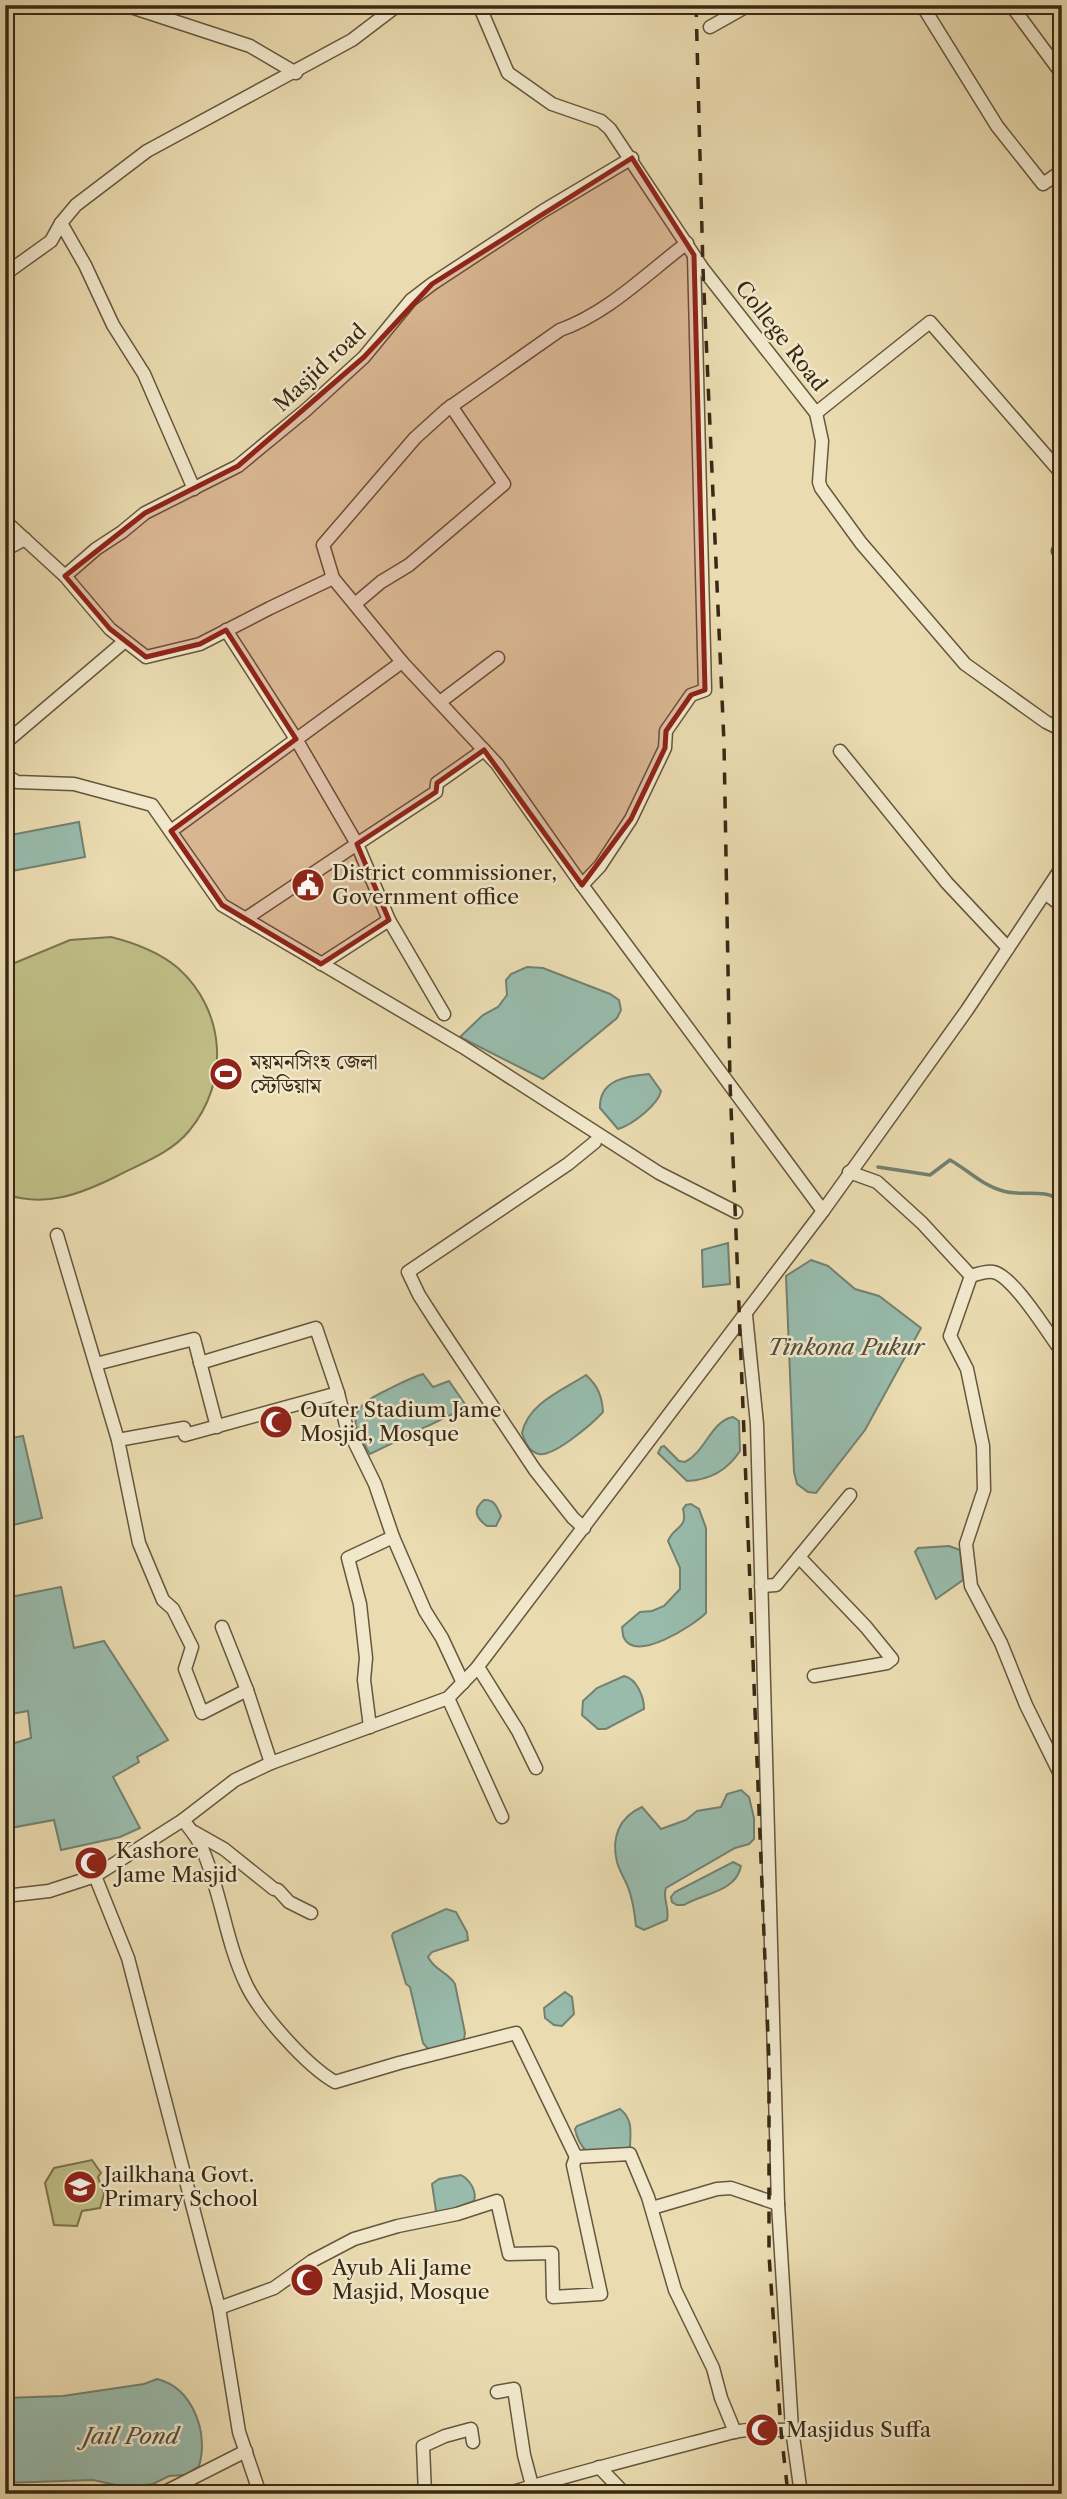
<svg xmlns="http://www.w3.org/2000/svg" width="1067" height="2499" viewBox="0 0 1067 2499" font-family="'Libre Caslon Text','Noto Serif Bengali',serif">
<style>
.green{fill:#bfbe86;stroke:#7c744e;stroke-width:2}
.water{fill:#98bbac;stroke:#728170;stroke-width:2}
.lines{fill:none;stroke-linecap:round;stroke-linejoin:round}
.stream{stroke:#728170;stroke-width:3.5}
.minor-casing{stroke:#66563c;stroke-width:15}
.minor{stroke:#f1e8cc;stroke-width:12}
.rail{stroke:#3a2915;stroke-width:3.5;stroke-dasharray:12 12;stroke-linecap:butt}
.marked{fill:#8f2418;fill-opacity:0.2;stroke:#8f2418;stroke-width:5;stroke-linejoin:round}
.labels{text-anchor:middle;stroke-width:5;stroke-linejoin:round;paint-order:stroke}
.street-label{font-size:21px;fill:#3a2915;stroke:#f1e8cc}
.poi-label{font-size:21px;fill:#3a2915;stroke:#f1e8cc;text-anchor:start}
.water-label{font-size:23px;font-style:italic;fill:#524e3b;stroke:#f1e8cc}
</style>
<rect width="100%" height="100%" fill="#eadbb0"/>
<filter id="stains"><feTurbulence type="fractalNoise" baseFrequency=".00286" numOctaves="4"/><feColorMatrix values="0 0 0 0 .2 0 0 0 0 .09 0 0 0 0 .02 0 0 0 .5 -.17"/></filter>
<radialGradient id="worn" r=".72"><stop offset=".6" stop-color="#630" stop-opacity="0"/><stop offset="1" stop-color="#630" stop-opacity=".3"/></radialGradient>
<g class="green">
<path d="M111,937C135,943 159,952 178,968C226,1011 230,1082 189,1131C171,1153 142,1163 117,1176C81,1194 45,1208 5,1194V967L70,940Z"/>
<path d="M92,2160L101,2173L98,2177L104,2194L100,2208L82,2211L77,2226L54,2225L45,2183L54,2168Z"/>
</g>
<g class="water">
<path d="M79,822L85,857L7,872L5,836Z"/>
<path d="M527,967L543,968L610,994L619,1000L621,1010L617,1018L543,1079L460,1037L483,1015L498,1007L507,995L506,980L511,974Z"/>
<path d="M649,1074L661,1091C658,1105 632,1125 618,1129L600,1108C599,1079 628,1076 649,1074Z"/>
<path d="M728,1243L730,1284L703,1287L702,1250Z"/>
<path d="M811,1260L828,1266L855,1289L879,1296L921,1328L865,1430L816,1493L808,1492L797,1484L794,1472L786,1276Z"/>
<path d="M423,1374L433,1387L449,1381L467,1407L370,1454C348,1419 349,1408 387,1390C399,1384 410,1378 423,1374Z"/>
<path d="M586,1375C598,1386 602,1396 603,1412C593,1423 554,1457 539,1454C529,1452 525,1442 522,1433C528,1403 563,1390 586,1375Z"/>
<path d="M733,1417L739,1421L740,1451C727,1471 710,1480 687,1481L658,1453L661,1447L664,1446L679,1461L685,1462C706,1451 711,1421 733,1417Z"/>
<path d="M23,1436L42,1518L5,1527V1439Z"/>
<path d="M484,1500C495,1499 497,1508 501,1516L496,1526H487C476,1518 472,1510 484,1500Z"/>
<path d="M691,1504L699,1509L706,1528V1613C694,1625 636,1663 624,1638C622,1635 623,1631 622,1627L640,1612L652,1611L664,1606L680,1589V1568L668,1541C674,1525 688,1530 683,1509L686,1505Z"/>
<path d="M949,1546L960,1550L963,1580L936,1599L915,1552L918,1548Z"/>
<path d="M61,1587L74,1648L104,1641L168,1740L137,1757L139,1762L113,1777L140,1828L120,1837L61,1850L54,1820L5,1829V1746L31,1738L28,1711L5,1715V1598Z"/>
<path d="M624,1676C637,1679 644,1697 644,1709L606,1729H598L582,1715L583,1701L597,1688Z"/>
<path d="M741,1790L749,1797L754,1818V1839L749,1844L735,1848L666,1888C662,1898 670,1908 667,1920L644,1930L636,1926C635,1916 633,1903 630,1893C627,1882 620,1873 617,1862C611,1838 619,1817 642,1807L661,1829L686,1820L697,1811L721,1807L727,1794Z"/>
<path d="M733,1862L741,1866C736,1892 704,1893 684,1905H677L672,1902L671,1897L675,1892Z"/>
<path d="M446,1909L456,1912L467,1932L468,1940L432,1952L428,1957C435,1971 448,1972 455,1984L465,2033L464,2039L450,2047L429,2050L423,2043L410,1987L406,1984L392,1936L393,1933Z"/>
<path d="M565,1992L572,1997L574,2014L562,2026L554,2025L545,2018L544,2008Z"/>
<path d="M620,2109C634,2120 630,2134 630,2148L608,2149L587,2152C580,2145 577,2139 575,2129L577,2126Z"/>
<path d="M461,2175C470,2180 477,2191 474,2201L440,2214L436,2211L432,2184L439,2179Z"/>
<path d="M157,2379C193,2388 209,2433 199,2466L185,2475L169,2476L153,2484L125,2487L93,2480L5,2483V2398L63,2396L144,2384Z"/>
</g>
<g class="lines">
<path class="stream" d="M878,1167L930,1175L950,1160C968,1170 983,1186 1003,1191C1023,1197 1044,1187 1062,1202"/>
<defs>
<g id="minor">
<path d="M125,5L250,46L296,73"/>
<path d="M479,5L508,73L552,104L601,121L610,129L703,269L816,413L822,441L819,482L821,488L861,543L965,664L1046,722L1062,730"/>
<path d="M922,5L997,126L1043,184L1062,171"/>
<path d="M1011,5L1059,70"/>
<path d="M710,27L749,5"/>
<path d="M61,223L85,265L113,325L144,374L194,489"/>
<path d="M687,243C646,274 608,313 560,330L446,410L415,438L323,545L333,578L402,662L497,764L582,885L823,1211"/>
<path d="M5,274L51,241L61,223L76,205L147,151L352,40L398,5"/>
<path d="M816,413L930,322L1062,474"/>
<path d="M5,521L65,576L110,629L146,657L200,644L270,608L333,578"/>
<path d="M1062,547L1058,551L1062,556"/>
<path d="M5,550L25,539"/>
<path d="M65,576L96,549L122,532L145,513L238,466L306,410L364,357L411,300L432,284L543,211L632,158"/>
<path d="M355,604L381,582L409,565L504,484L451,406"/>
<path d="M226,630L296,739L357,844L245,919"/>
<path d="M440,702L498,658"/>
<path d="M5,743L125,641"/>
<path d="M840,751L947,883L1008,948"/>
<path d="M5,775L17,782L74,784L152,805L222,905L463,1047L659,1173L736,1212"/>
<path d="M171,831L402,662"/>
<path d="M582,885L600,866L631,819L665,748L666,731L691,695L705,690L694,256"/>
<path d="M1045,893L1062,906"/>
<path d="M389,920L444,1014"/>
<path d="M321,964L389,920L357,844L436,792L437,783L484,750"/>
<path d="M849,1172L877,1182L922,1223L971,1276L950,1336L967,1369L983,1446L984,1490L966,1544L971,1586L1001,1643L1026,1705L1062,1778"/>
<path d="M57,1235L118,1440L139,1543L163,1600L173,1609L192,1647L185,1669L202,1713L247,1690"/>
<path d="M971,1276C977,1274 986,1271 993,1272C1013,1275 1049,1335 1062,1352"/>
<path d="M746,1315L757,1424L778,2204L792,2429L801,2494"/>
<path d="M200,1363L316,1328L338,1393L346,1425L375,1484L393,1537L348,1558L360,1604L366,1658L364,1680L370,1727"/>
<path d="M96,1364L194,1339L217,1427"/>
<path d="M118,1440L184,1428L185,1435L338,1393"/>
<path d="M584,1528L573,1518L535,1470L435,1320L419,1295L408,1272L568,1164L595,1142"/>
<path d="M393,1537L425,1611L442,1638L463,1683"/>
<path d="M761,1586L776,1585L799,1557"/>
<path d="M222,1627L247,1690L271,1763"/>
<path d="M478,1667L518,1731L536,1768"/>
<path d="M814,1676L887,1663L892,1659L866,1627L799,1557L850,1495"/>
<path d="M448,1698L502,1817"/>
<path d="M183,1820C189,1828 197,1837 201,1846C221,1890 225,1940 246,1984C260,2014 307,2066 335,2082L399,2063L516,2033L576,2157L630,2154L648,2197L675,2290L713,2368L721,2398L735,2432"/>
<path d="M194,1832L224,1849L274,1889L278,1890L289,1902L311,1913"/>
<path d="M95,1876L128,1958L219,2308L239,2432L260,2494"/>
<path d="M5,1896L49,1891L95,1876L183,1820L235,1780L271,1763L448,1698L476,1669L823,1211L967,1010L1062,867"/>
<path d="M652,2208L717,2189L731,2188L778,2204"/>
<path d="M219,2308L274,2288L312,2261L354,2239L398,2226L457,2214L497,2201L509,2254L552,2253L553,2297L601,2294L573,2165L576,2157"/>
<path d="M497,2392L514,2389L524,2455L534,2493"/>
<path d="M599,2467L625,2494"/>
<path d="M161,2494L246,2451"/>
<path d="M425,2494L423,2446L445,2436L471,2429L473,2442"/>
<path d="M506,2494C582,2471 658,2452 734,2432C754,2427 773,2432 792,2429"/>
</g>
</defs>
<use href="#minor" class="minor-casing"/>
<use href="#minor" class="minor"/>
<path class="rail" d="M696,5L703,269L724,743L730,1082L769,2061V2255L781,2431L788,2494"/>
</g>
<path class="marked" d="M632,158L694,255L705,690L691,695L666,731L665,748L631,819L582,885L484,750L437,783L436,792L357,844L389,920L321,964L222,905L171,831L296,739L226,630L200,644L146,657L110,629L65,576L145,513L238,466L364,357L432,284Z"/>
<defs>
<symbol id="civic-disc" viewBox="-11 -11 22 22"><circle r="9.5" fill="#8f2418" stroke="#f1e8cc"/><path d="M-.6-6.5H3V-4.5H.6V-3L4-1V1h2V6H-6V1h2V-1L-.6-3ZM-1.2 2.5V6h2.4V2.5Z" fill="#fff"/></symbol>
<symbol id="stadium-disc" viewBox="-11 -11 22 22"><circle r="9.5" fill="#8f2418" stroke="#f1e8cc"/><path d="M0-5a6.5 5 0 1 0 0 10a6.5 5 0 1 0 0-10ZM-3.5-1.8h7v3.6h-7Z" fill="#fff"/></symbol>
<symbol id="mosque-disc" viewBox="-11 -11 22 22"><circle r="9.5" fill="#8f2418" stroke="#f1e8cc"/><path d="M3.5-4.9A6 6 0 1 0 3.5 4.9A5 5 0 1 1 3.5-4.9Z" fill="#fff"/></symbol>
<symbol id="school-disc" viewBox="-11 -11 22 22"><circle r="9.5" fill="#8f2418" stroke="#f1e8cc"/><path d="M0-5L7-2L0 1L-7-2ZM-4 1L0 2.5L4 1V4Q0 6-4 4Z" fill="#fff"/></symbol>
</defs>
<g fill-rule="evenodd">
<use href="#civic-disc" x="289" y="866" width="38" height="38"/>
<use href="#stadium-disc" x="207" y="1055" width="38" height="38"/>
<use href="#mosque-disc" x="257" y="1403" width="38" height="38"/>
<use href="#mosque-disc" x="72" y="1844" width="38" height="38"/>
<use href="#school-disc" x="61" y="2168" width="38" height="38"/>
<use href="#mosque-disc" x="288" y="2261" width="38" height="38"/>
<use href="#mosque-disc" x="743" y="2411" width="38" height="38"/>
</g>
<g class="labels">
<g class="street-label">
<text transform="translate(781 336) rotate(52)" y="7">College Road</text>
<text transform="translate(320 368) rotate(-43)" y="7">Masjid road</text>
</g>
<g class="poi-label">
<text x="332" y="880">District commissioner,<tspan x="332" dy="24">Government office</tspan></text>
<text x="250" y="1069">ময়মনসিংহ জেলা<tspan x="250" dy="24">স্টেডিয়াম</tspan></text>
<text x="300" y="1417">Outer Stadium Jame<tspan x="300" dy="24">Mosjid, Mosque</tspan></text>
<text x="116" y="1858">Kashore<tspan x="116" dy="24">Jame Masjid</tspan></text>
<text x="104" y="2182">Jailkhana Govt.<tspan x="104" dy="24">Primary School</tspan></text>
<text x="332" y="2275">Ayub Ali Jame<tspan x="332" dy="24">Masjid, Mosque</tspan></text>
<text x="786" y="2437">Masjidus Suffa</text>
</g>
<g class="water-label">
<text x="846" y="1355">Tinkona Pukur</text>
<text x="131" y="2444">Jail Pond</text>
</g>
</g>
<rect width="1067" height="2499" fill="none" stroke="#eadbb0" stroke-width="28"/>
<rect x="7" y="7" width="1053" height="2485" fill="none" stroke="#3a2915" stroke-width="3.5"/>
<rect x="14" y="14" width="1039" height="2471" fill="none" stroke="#3a2915" stroke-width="2"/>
<rect width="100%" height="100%" filter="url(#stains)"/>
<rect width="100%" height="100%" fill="url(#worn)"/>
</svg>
